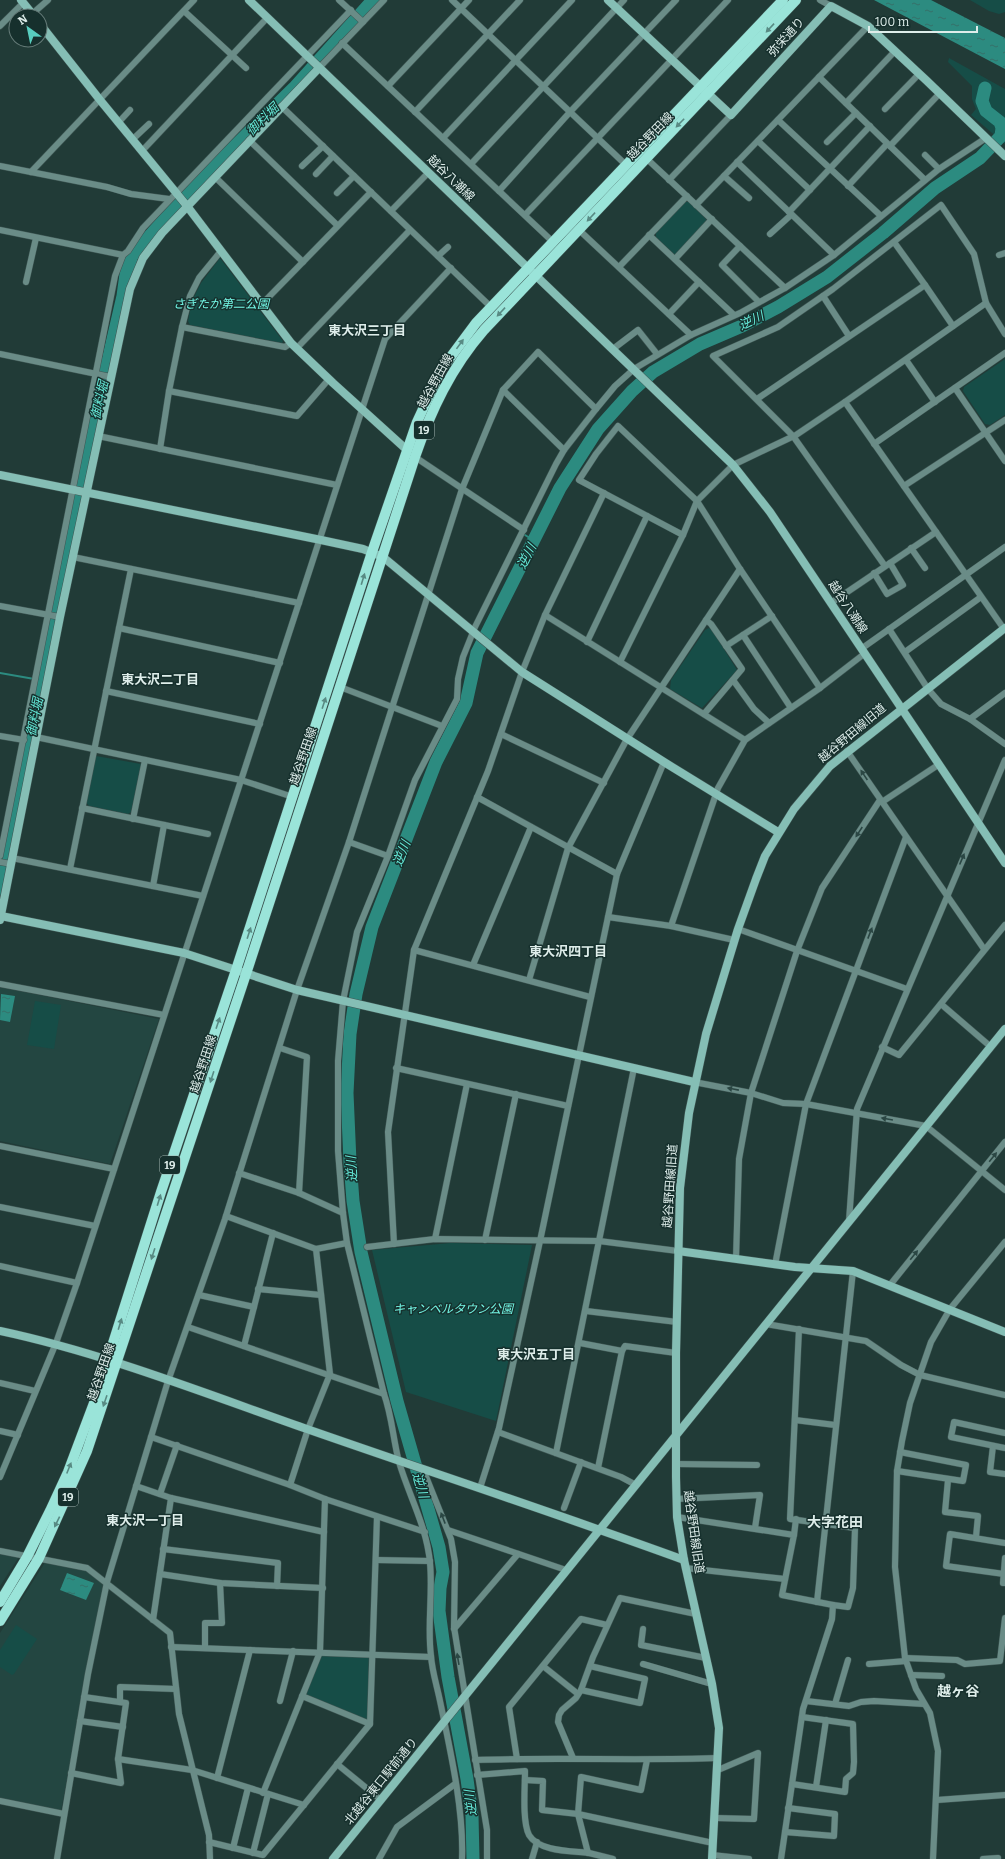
<svg xmlns="http://www.w3.org/2000/svg" width="1005" height="1859" viewBox="0 0 1005 1859" font-family="Bitter,'Noto Sans JP',serif">
<style>
.built{fill:#234641}
.green{fill:#164d47}
.water{fill:url(#water-ripples)}
.lines{fill:none;stroke-linecap:round;stroke-linejoin:round}
.stream{stroke:#2c8b80;stroke-width:2}
.river{stroke:#2c8b80;stroke-width:13}
.street-casing{stroke:#3f5754;stroke-width:7}
.secondary-casing{stroke:#3f5754;stroke-width:9}
.primary-casing{stroke:#3f5754;stroke-width:11}
.street{stroke:#6a8c87;stroke-width:6}
.secondary{stroke:#85beb5;stroke-width:8}
.primary{stroke:#9ae4d9;stroke-width:10}
.oneway{fill:#588a83}
.oneway2{fill:#2b4744}
.labels{text-anchor:middle;stroke-width:3;stroke-linejoin:round;paint-order:stroke}
.shield{fill:#16302d;stroke:#a2b4b1;stroke-width:1}
.shield-label{font-size:11px;font-weight:bold;fill:#deedea}
.street-label{font-size:12px;fill:#deedea;stroke:#16302d}
.park-label{font-size:12px;font-style:italic;fill:#73f6e5;stroke:#16302d}
.water-label{font-size:13px;font-style:italic;fill:#64e8d7;stroke:#16302d}
.neighbourhood-label{font-size:13px;font-weight:bold;fill:#deedea;stroke:#16302d}
.quarter-label{font-size:14px;font-weight:bold;fill:#deedea;stroke:#16302d}
</style>
<defs>
<pattern id="water-ripples" width="26" height="14" patternUnits="userSpaceOnUse"><rect width="26" height="14" fill="#2c8b80"/><path d="M2 4q2-2 4 0t4 0M15 11q2-2 4 0t4 0" fill="none" stroke="#357069"/></pattern>
</defs>
<rect width="100%" height="100%" fill="#213b37"/>
<g class="built">
<path d="M0,987L159,1019L110,1164L0,1141Z"/>
<path d="M0,1554L19,1557L0,1586Z"/>
<path d="M46,1561L85,1570L104,1584L61,1811L0,1798V1633Z"/>
</g>
<g class="green">
<path d="M970,0H1005V12L999,14L989,11Z"/>
<path d="M949,58L1005,89V144L971,115L976,109L972,99V86L948,62Z"/>
<path d="M685,202H689L706,219V222L677,254H674L656,237V232Z"/>
<path d="M220,258L283,341L282,343L190,325L188,321L192,301L201,283Z"/>
<path d="M1005,359V415L990,425L985,424L963,391L964,387Z"/>
<path d="M709,628L712,630L737,670L702,708L670,689L671,680L705,630Z"/>
<path d="M96,756L141,764L131,812L128,814L89,806L86,802Z"/>
<path d="M35,1001L61,1005L54,1049L27,1045Z"/>
<path d="M451,1243L532,1245L496,1421L406,1392L372,1250Z"/>
<path d="M16,1625L37,1639L14,1674L12,1675L0,1667V1650Z"/>
<path d="M321,1655L369,1657L368,1720L305,1694Z"/>
</g>
<g class="water">
<path d="M874,0H931L1005,38V69Z"/>
<path d="M1,994L15,996L10,1022L0,1020Z"/>
<path d="M67,1573L94,1583L86,1600L60,1590Z"/>
</g>
<g class="lines">
<g class="stream">
<path d="M525,535L533,540"/>
<path d="M0,673L40,680"/>
</g>
<g class="river">
<path d="M0,889L77,494L123,296L126,274L132,256L192,188L294,88L373,0"/>
<path d="M473,1859L472,1816L467,1779L448,1677L439,1611L440,1588L443,1572L439,1547L397,1401L361,1252L353,1201L350,1162L347,1093L350,1034L356,994L372,927L436,762L466,703L477,653L560,488L598,429L632,391L653,372L700,344L742,326L778,307L827,277L883,233L935,188L980,158L1001,136L1002,128L1000,122L986,111L982,101L985,88"/>
</g>
<defs>
<g id="street">
<path d="M339,0L363,22"/>
<path d="M452,0L625,164"/>
<path d="M820,0L831,6"/>
<path d="M184,11L246,68"/>
<path d="M32,14L48,0"/>
<path d="M0,26L23,3"/>
<path d="M342,43L552,241"/>
<path d="M319,68L384,0"/>
<path d="M819,77L925,180"/>
<path d="M388,86L469,0"/>
<path d="M846,103L895,51"/>
<path d="M281,106L491,307"/>
<path d="M885,109L919,74"/>
<path d="M415,112L520,0"/>
<path d="M778,120L881,216"/>
<path d="M118,123L130,110"/>
<path d="M443,138L572,0"/>
<path d="M132,140L149,124"/>
<path d="M249,140L337,225"/>
<path d="M758,141L810,190"/>
<path d="M827,142L856,113"/>
<path d="M890,146L940,93"/>
<path d="M142,151L267,18"/>
<path d="M925,155L939,169"/>
<path d="M646,158L785,288"/>
<path d="M737,162L834,255"/>
<path d="M471,164L624,0"/>
<path d="M0,166L107,187L131,194L169,199"/>
<path d="M302,166L323,146"/>
<path d="M31,172L194,0"/>
<path d="M316,174L333,156"/>
<path d="M724,176L749,198"/>
<path d="M215,177L303,262"/>
<path d="M669,180L731,115"/>
<path d="M848,186L887,144"/>
<path d="M499,191L570,112L676,0"/>
<path d="M337,193L354,176"/>
<path d="M696,205L868,26"/>
<path d="M391,211L428,173"/>
<path d="M789,212L870,126"/>
<path d="M525,215L728,0"/>
<path d="M0,230L123,255"/>
<path d="M579,230L691,335"/>
<path d="M770,234L791,215"/>
<path d="M649,235L734,315"/>
<path d="M894,242L925,285"/>
<path d="M740,246L722,265L759,302"/>
<path d="M999,255L1005,253"/>
<path d="M438,256L448,247"/>
<path d="M675,259L712,219"/>
<path d="M619,267L687,196"/>
<path d="M26,282L36,238"/>
<path d="M823,296L849,336"/>
<path d="M262,304L371,192"/>
<path d="M669,314L699,282"/>
<path d="M182,327L285,347L291,343"/>
<path d="M297,348L410,230"/>
<path d="M613,349L638,330L657,354"/>
<path d="M0,354L111,377"/>
<path d="M906,360L935,402"/>
<path d="M955,388L1005,461"/>
<path d="M503,390L564,450"/>
<path d="M169,391L297,416L329,379"/>
<path d="M757,399L925,285L953,326"/>
<path d="M845,402L1004,629"/>
<path d="M98,436L337,485"/>
<path d="M874,444L1005,353"/>
<path d="M160,449L169,391L182,327L190,296L199,278L221,251"/>
<path d="M415,457L524,530"/>
<path d="M904,486L1005,420"/>
<path d="M683,535L579,480L596,454L618,426L697,501L740,569L820,688"/>
<path d="M911,548L925,568"/>
<path d="M73,557L299,603"/>
<path d="M885,566L793,436L713,356L778,327L833,289L941,205L974,254L986,303L1005,334"/>
<path d="M874,573L887,594L903,585L890,563"/>
<path d="M831,603L936,532"/>
<path d="M0,606L60,617"/>
<path d="M545,615L745,740"/>
<path d="M119,628L280,663"/>
<path d="M889,629L928,689L941,704L970,719L1005,744"/>
<path d="M743,635L791,708"/>
<path d="M587,642L647,516"/>
<path d="M726,646L772,616"/>
<path d="M861,649L1005,547"/>
<path d="M905,652L981,597"/>
<path d="M620,662L683,535L697,501L733,465L796,435L845,402L986,303"/>
<path d="M733,680L754,709L769,723"/>
<path d="M340,687L442,726"/>
<path d="M106,691L260,724"/>
<path d="M704,714L742,669L711,624L706,620"/>
<path d="M970,719L1005,693"/>
<path d="M501,734L604,783"/>
<path d="M0,736L24,740"/>
<path d="M36,737L241,780L293,797"/>
<path d="M847,751L984,949"/>
<path d="M477,797L617,874"/>
<path d="M882,802L938,765"/>
<path d="M82,808L208,834"/>
<path d="M133,819L145,760"/>
<path d="M349,842L388,856"/>
<path d="M0,856L115,276L123,255L128,251L143,228L351,10"/>
<path d="M12,858L203,896"/>
<path d="M0,862L11,864"/>
<path d="M70,869L131,569"/>
<path d="M153,886L164,825"/>
<path d="M608,917L671,926L734,940"/>
<path d="M671,926L718,788L745,740L820,688L864,654"/>
<path d="M738,929L907,989"/>
<path d="M414,950L590,997"/>
<path d="M473,965L531,827"/>
<path d="M529,980L568,848L627,739L740,569"/>
<path d="M0,984L164,1015"/>
<path d="M941,1004L991,1047"/>
<path d="M882,1047L899,1055L1005,925"/>
<path d="M280,1048L307,1057L299,1193"/>
<path d="M396,1068L568,1106"/>
<path d="M694,1082L751,1093L783,1103L806,1104L926,1126L1005,1190"/>
<path d="M0,1146L114,1169"/>
<path d="M239,1173L299,1193L343,1213"/>
<path d="M0,1207L95,1226"/>
<path d="M226,1216L316,1249L347,1243"/>
<path d="M849,1221L857,1109L1005,760"/>
<path d="M435,1239L467,1084"/>
<path d="M485,1240L516,1094"/>
<path d="M394,1244L388,1132L414,950L488,771L522,672L545,615L604,493"/>
<path d="M367,1247L435,1239L599,1241L678,1251"/>
<path d="M736,1259L739,1159L751,1093L797,951L822,888L880,800"/>
<path d="M775,1265L806,1104L906,837"/>
<path d="M0,1266L77,1283"/>
<path d="M890,1285L1005,1142"/>
<path d="M258,1289L321,1295"/>
<path d="M199,1295L254,1307"/>
<path d="M586,1311L677,1322"/>
<path d="M766,1324L866,1341L901,1365L920,1375L1005,1395"/>
<path d="M188,1327L384,1394"/>
<path d="M799,1329L790,1519L855,1528L853,1588L848,1607L833,1605"/>
<path d="M580,1343L622,1351"/>
<path d="M244,1346L273,1233"/>
<path d="M0,1383L35,1391"/>
<path d="M795,1420L835,1425"/>
<path d="M0,1431L18,1435"/>
<path d="M498,1432L621,1477L636,1485"/>
<path d="M1005,1433L954,1422L951,1437L1005,1448"/>
<path d="M151,1437L290,1485L325,1499L425,1532"/>
<path d="M993,1446L990,1472L1005,1474"/>
<path d="M556,1453L634,1068"/>
<path d="M676,1464L757,1465"/>
<path d="M598,1468L622,1351L625,1346L676,1353"/>
<path d="M423,1469L451,1539L455,1562L454,1627L487,1830V1859"/>
<path d="M897,1471L963,1481L966,1465L900,1452"/>
<path d="M0,1477L56,1343L77,1283L385,339L451,268"/>
<path d="M948,1480L945,1512L978,1516L976,1537"/>
<path d="M290,1485L308,1429L330,1374L316,1249"/>
<path d="M136,1486L171,1498L324,1532"/>
<path d="M480,1488L499,1428L540,1241L617,874L664,762"/>
<path d="M160,1494L177,1445"/>
<path d="M676,1499L760,1495L755,1528"/>
<path d="M564,1508L581,1462"/>
<path d="M677,1517L794,1535L782,1595L833,1605L832,1619L803,1709L781,1859"/>
<path d="M448,1530L566,1570"/>
<path d="M794,1535L796,1519"/>
<path d="M163,1549L278,1563L277,1586"/>
<path d="M0,1551L87,1568L170,1633L179,1714L209,1835L210,1859"/>
<path d="M1005,1558L1003,1583H1005"/>
<path d="M376,1560L430,1561"/>
<path d="M685,1568L785,1579"/>
<path d="M160,1574L220,1583L323,1588"/>
<path d="M1004,1574L946,1566L950,1534L1005,1543"/>
<path d="M817,1602L853,1271"/>
<path d="M153,1620L171,1498"/>
<path d="M454,1629L518,1554"/>
<path d="M643,1629L641,1645L706,1658"/>
<path d="M171,1647L431,1657"/>
<path d="M205,1648V1623H222L220,1583"/>
<path d="M905,1658L957,1660L965,1664L1000,1661L1005,1618"/>
<path d="M643,1664L712,1684"/>
<path d="M869,1664L906,1661"/>
<path d="M543,1666L578,1694"/>
<path d="M911,1675L942,1676"/>
<path d="M581,1690L640,1703L645,1679L590,1666"/>
<path d="M302,1696L370,1724"/>
<path d="M280,1701L293,1651"/>
<path d="M806,1701L849,1706L861,1702L874,1701L924,1704"/>
<path d="M120,1702V1687L176,1689"/>
<path d="M835,1704L848,1660"/>
<path d="M80,1721L123,1727"/>
<path d="M573,1758L558,1722L559,1715L562,1710L576,1698L581,1690L593,1657L620,1598L696,1614"/>
<path d="M118,1759L192,1770L304,1805"/>
<path d="M517,1759L509,1707L581,1619L607,1625"/>
<path d="M475,1760C556,1757 637,1761 718,1758"/>
<path d="M337,1764L381,1800"/>
<path d="M71,1773L121,1783L118,1759L126,1703L84,1697"/>
<path d="M477,1775L525,1771C525,1787 522,1821 529,1835C539,1852 573,1851 589,1853C597,1855 605,1857 613,1859"/>
<path d="M217,1778L250,1650"/>
<path d="M525,1780L543,1781L542,1810L578,1814L713,1843"/>
<path d="M792,1784L845,1792L846,1779L853,1773L854,1762L853,1724L802,1717"/>
<path d="M816,1787L826,1720"/>
<path d="M263,1793L320,1652L325,1499"/>
<path d="M937,1800L1005,1795"/>
<path d="M0,1801L64,1814"/>
<path d="M715,1818L754,1819L758,1753L718,1770"/>
<path d="M785,1832L834,1836L835,1814L788,1808"/>
<path d="M209,1842L263,1855L370,1724L377,1517"/>
<path d="M233,1848L248,1788"/>
<path d="M253,1853L268,1794"/>
<path d="M588,1853L578,1814L581,1777L641,1790L647,1760"/>
<path d="M712,1855L749,1859"/>
<path d="M57,1859L88,1674L107,1582L168,1381L225,1219L297,990L349,842L462,489L503,390L538,352L596,409L615,386L634,369L691,335L740,313L785,288L834,255L939,169L986,138"/>
<path d="M379,1859L397,1827L455,1784"/>
<path d="M462,1859C464,1810 450,1749 440,1701C437,1686 432,1671 431,1656C427,1625 433,1594 430,1563C427,1527 409,1496 399,1462C393,1439 392,1416 384,1394L347,1243L343,1213L338,1151V1061L343,1001L357,932L388,856L415,780L457,699L458,679L463,657L475,627L556,464L564,450L596,409"/>
<path d="M532,1859L537,1842"/>
<path d="M933,1859L938,1751L930,1713L916,1689L905,1658L895,1567L897,1471L902,1441L910,1403L931,1342L950,1309L1005,1242"/>
<path d="M983,1859L998,1858"/>
</g>
<g id="secondary">
<path d="M21,0L34,16"/>
<path d="M249,0L733,465L770,512L1005,863"/>
<path d="M608,0L731,115L831,6L868,26L927,81L1005,156"/>
<path d="M40,24L100,100L187,206L291,343L333,383L407,450"/>
<path d="M0,475L321,540L363,549L383,557L522,672L664,762L778,832"/>
<path d="M1,916L184,953L297,990L694,1082"/>
<path d="M0,920L60,617L130,289L143,258L162,233L319,68"/>
<path d="M678,1251L795,1267L853,1271L1005,1332"/>
<path d="M0,1331C103,1353 204,1393 304,1428C430,1472 558,1514 684,1560"/>
<path d="M333,1859L1005,1029"/>
<path d="M712,1859L719,1728L712,1684L684,1560L677,1517L676,1477V1353L680,1188L689,1113L706,1034L738,929L756,879L765,856L794,809L830,766L1005,628"/>
</g>
<g id="primary">
<path d="M0,1602L27,1557L50,1511L68,1472L94,1403L161,1192L236,970L372,552L417,422L441,370L476,323L783,0"/>
<path d="M0,1621L39,1558L87,1451L246,974L415,457C431,410 451,368 484,330L796,0"/>
</g>
</defs>
<use href="#street" class="street-casing"/>
<use href="#secondary" class="secondary-casing"/>
<use href="#primary" class="primary-casing"/>
<use href="#street" class="street"/>
<use href="#secondary" class="secondary"/>
<use href="#primary" class="primary"/>
</g>
<defs><path id="oneway-solid" d="M-6-.8H1V-3.2L6.5 0L1 3.2V.8H-6Z"/></defs>
<g class="oneway">
<use href="#oneway-solid" transform="translate(770 28) rotate(133)"/>
<use href="#oneway-solid" transform="translate(680 123) rotate(134)"/>
<use href="#oneway-solid" transform="translate(591 217) rotate(133)"/>
<use href="#oneway-solid" transform="translate(501 312) rotate(133)"/>
<use href="#oneway-solid" transform="translate(460 344) rotate(-54)"/>
<use href="#oneway-solid" transform="translate(363 579) rotate(-73)"/>
<use href="#oneway-solid" transform="translate(324 703) rotate(-72)"/>
<use href="#oneway-solid" transform="translate(249 933) rotate(-72)"/>
<use href="#oneway-solid" transform="translate(218 1023) rotate(-71)"/>
<use href="#oneway-solid" transform="translate(212 1077) rotate(108)"/>
<use href="#oneway-solid" transform="translate(159 1200) rotate(-73)"/>
<use href="#oneway-solid" transform="translate(153 1254) rotate(108)"/>
<use href="#oneway-solid" transform="translate(120 1324) rotate(-73)"/>
<use href="#oneway-solid" transform="translate(105 1401) rotate(109)"/>
<use href="#oneway-solid" transform="translate(69 1468) rotate(-68)"/>
<use href="#oneway-solid" transform="translate(57 1522) rotate(116)"/>
</g>
<g class="oneway2">
<use href="#oneway-solid" transform="translate(864 775) rotate(-124)"/>
<use href="#oneway-solid" transform="translate(859 832) rotate(123)"/>
<use href="#oneway-solid" transform="translate(962 859) rotate(-67)"/>
<use href="#oneway-solid" transform="translate(870 933) rotate(-69)"/>
<use href="#oneway-solid" transform="translate(733 1089) rotate(-169)"/>
<use href="#oneway-solid" transform="translate(887 1119) rotate(-170)"/>
<use href="#oneway-solid" transform="translate(993 1157) rotate(-51)"/>
<use href="#oneway-solid" transform="translate(914 1255) rotate(-51)"/>
<use href="#oneway-solid" transform="translate(443 1518) rotate(-111)"/>
<use href="#oneway-solid" transform="translate(458 1659) rotate(-99)"/>
</g>
<g class="labels">
<g class="shield">
<rect x="414" y="421" width="20" height="18" rx="3"/>
<rect x="160" y="1156" width="20" height="18" rx="3"/>
<rect x="58" y="1488" width="20" height="18" rx="3"/>
</g>
<g class="shield-label">
<text x="424" y="434">19</text>
<text x="170" y="1169">19</text>
<text x="68" y="1501">19</text>
</g>
<g class="street-label">
<text transform="translate(786 37) rotate(-48)" y="4">弥栄通り</text>
<text transform="translate(650 136) rotate(-46)" y="4">越谷野田線</text>
<text transform="translate(451 178) rotate(44)" y="4">越谷八潮線</text>
<text transform="translate(435 381) rotate(-61)" y="4">越谷野田線</text>
<text transform="translate(848 607) rotate(57)" y="4">越谷八潮線</text>
<text transform="translate(852 733) rotate(-40)" y="4">越谷野田線旧道</text>
<text transform="translate(303 756) rotate(-71)" y="4">越谷野田線</text>
<text transform="translate(203 1064) rotate(-72)" y="4">越谷野田線</text>
<text transform="translate(670 1186) rotate(-86)" y="4">越谷野田線旧道</text>
<text transform="translate(101 1372) rotate(-71)" y="4">越谷野田線</text>
<text transform="translate(694 1532) rotate(82)" y="4">越谷野田線旧道</text>
<text transform="translate(381 1781) rotate(-51)" y="4">北越谷東口駅前通り</text>
</g>
<g class="park-label">
<text x="221" y="308">さぎたか第二公園</text>
<text x="453" y="1313">キャンベルタウン公園</text>
</g>
<g class="water-label">
<text transform="translate(262 119) rotate(-44)" y="5">御料堀</text>
<text transform="translate(751 320) rotate(-25)" y="5">逆川</text>
<text transform="translate(99 400) rotate(-77)" y="5">御料堀</text>
<text transform="translate(526 556) rotate(-63)" y="5">逆川</text>
<text transform="translate(34 717) rotate(-79)" y="5">御料堀</text>
<text transform="translate(401 853) rotate(-69)" y="5">逆川</text>
<text transform="translate(351 1169) rotate(-93)" y="5">逆川</text>
<text transform="translate(421 1485) rotate(74)" y="5">逆川</text>
<text transform="translate(470 1803) rotate(-96)" y="5">逆川</text>
</g>
<g class="neighbourhood-label">
<text x="367" y="335">東大沢三丁目</text>
<text x="160" y="684">東大沢二丁目</text>
<text x="568" y="956">東大沢四丁目</text>
<text x="536" y="1359">東大沢五丁目</text>
<text x="145" y="1525">東大沢一丁目</text>
</g>
<g class="quarter-label">
<text x="835" y="1527">大字花田</text>
<text x="958" y="1696">越ヶ谷</text>
</g>
</g>
<g transform="translate(28 28) rotate(327)"><circle r="19" fill="#16302d" stroke="#667c79"/>
<path d="M0-3L7 15L0 10L-7 15Z" fill="#58cebf"/>
<text y="-6" font-size="11" font-weight="bold" text-anchor="middle" fill="#deedea">N</text>
</g>
<path d="M869 26v6h108v-6" fill="none" stroke="#deedea" stroke-width="2"/>
<text x="875" y="26" font-size="12" fill="#deedea" stroke="#16302d" stroke-width="3" paint-order="stroke">100 m</text>
</svg>
